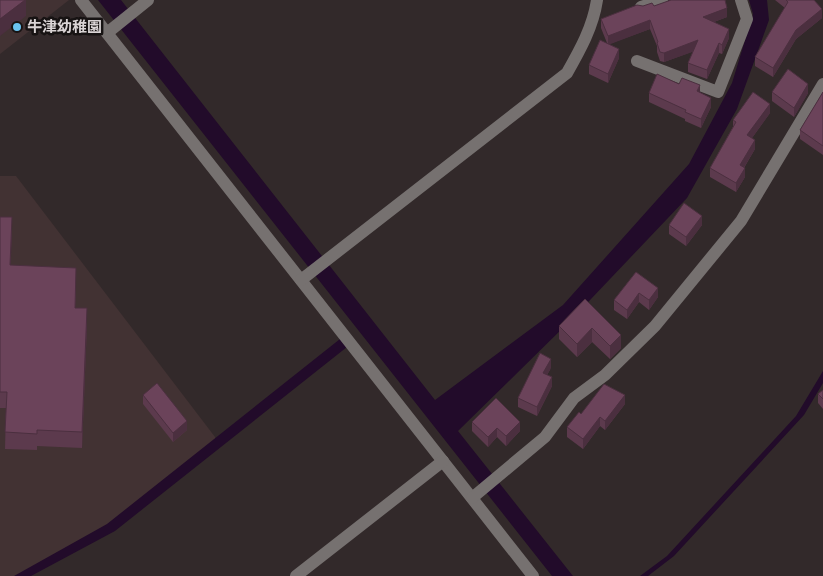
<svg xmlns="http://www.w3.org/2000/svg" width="823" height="576" viewBox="0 0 823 576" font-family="'Fira Sans Condensed','Noto Sans JP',sans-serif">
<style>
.built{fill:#423233}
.water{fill:#220b2a}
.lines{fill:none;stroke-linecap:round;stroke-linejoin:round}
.minor{stroke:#767170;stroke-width:12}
.wall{fill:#5c3a4d}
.shaded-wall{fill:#4b2f3f}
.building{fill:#6b435a;stroke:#4b2f3f}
.poi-dot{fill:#6ac3f1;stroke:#171313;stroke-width:2}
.labels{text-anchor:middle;stroke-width:5;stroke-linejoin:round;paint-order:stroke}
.poi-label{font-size:15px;font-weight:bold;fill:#dad4d5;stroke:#171313;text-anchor:start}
</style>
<rect width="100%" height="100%" fill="#32292a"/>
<g class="built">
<path d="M0,0H69L0,54Z"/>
<path d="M0,176H16L215,437L216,443L108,527L23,576H0Z"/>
</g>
<g class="water">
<path d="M98,0H121L435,400L563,305L689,164L732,83L753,14L749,0H767L769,20L737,109L687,198L572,319L458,431L573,576H552Z"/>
<path d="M340,339L347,347L115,531L31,576H14L107,524Z"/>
<path d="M823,371V383L804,415L674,556L648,576H640L667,556L796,416Z"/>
</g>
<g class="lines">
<g class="minor">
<path d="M81,0L533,576"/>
<path d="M641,7L662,0"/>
<path d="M107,33L148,0"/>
<path d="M637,61L718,92L747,19L741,0"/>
<path d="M301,280L567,73C580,50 593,27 597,0"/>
<path d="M472,498L545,437L574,398L605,375L655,326L741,221L823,84"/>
<path d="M296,576L443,461"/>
</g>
</g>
<g class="wall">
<path d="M775,0H814L822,18L796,39L773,77L755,66V57L785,8Z"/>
<path d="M654,6L727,17L714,22L729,38L722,54L719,53L707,79L688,72V63L694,51L664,62L660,61L657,52V46L650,29L609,44L619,58L608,83L589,74V65L607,43L601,28V19Z"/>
<path d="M772,92L808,93L794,117L772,101Z"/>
<path d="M823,92V155L800,139V130Z"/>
<path d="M649,93H700L711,107L701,128L685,121V119L649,102Z"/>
<path d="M770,113L752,138L755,149L744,168L745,177L736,192L710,177V168L733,127V120Z"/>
<path d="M0,217L12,233L10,265L76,284L75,308L87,324L82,448L37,446V450L5,449L6,408H0Z"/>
<path d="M669,225H702L686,246L669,234Z"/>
<path d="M636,272L658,297L649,310L639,302L627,319L614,310V300Z"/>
<path d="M585,299L621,348L610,359L592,342L577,357L559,339V326Z"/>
<path d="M551,368L547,375L552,386L537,416L518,407V398Z"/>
<path d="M823,390V409L818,403V394Z"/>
<path d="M143,395L187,430L173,442L143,404Z"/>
<path d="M625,404L605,430L600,426L583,449L567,437V427L581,414Z"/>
<path d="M472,422L520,431L506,446L497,437L488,447L472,431Z"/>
</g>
<g class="shaded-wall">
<path d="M25,0H26V16L0,36V19Z"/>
<path d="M727,8V17L703,26V17Z"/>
<path d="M822,9V18L796,39L773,77V68L796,30Z"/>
<path d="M650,20V29L608,45V36Z"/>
<path d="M729,29V38L722,54V45Z"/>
<path d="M698,40V50L664,62V53Z"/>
<path d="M719,43V53L707,79V70Z"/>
<path d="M619,49V58L608,83V74Z"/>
<path d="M808,84V93L794,117V108Z"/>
<path d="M700,85V94L697,91Z"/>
<path d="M711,98V107L701,128V119Z"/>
<path d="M770,104V113L747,145V135Z"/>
<path d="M755,140V149L740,174V165Z"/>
<path d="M745,168V177L736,192V183Z"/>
<path d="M702,216V225L686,246V237Z"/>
<path d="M12,217V233L10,281V265Z"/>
<path d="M658,288V297L649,310V300Z"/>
<path d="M639,293V302L627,319V310Z"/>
<path d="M87,308V324L82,448V432Z"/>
<path d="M592,328V342L577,357V344Z"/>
<path d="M621,335V348L610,359V346Z"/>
<path d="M551,359V368L543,382V373Z"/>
<path d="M552,377V386L537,416V407Z"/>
<path d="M625,395V404L605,430V421Z"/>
<path d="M600,417V426L583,449V439Z"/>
<path d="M187,421V430L173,442V433Z"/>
<path d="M520,422V431L506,446V436Z"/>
<path d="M497,428V437L488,447V437Z"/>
</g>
<g class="building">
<path d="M0,0H25L0,19Z"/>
<path d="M671,0H725L727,8L703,17L729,29L722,45L719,43L707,70L688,63L698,40L664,53L660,52L657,43L658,42L650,20L608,36L601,19L637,5L643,6L652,3L654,6Z"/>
<path d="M786,0H814L822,9L796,30L773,68L755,57L788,2Z"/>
<path d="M600,40L619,49L608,74L589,65Z"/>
<path d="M788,69L808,84L794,108L772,92Z"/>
<path d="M657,74L679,84L682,78L700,85L697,91L711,98L701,119L685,112L686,110L649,93Z"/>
<path d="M753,92L770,104L747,135L755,140L740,165L745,168L736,183L710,168L736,122L733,120Z"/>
<path d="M823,92V146L800,130Z"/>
<path d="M684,203L702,216L686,237L669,225Z"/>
<path d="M0,217H12L10,265L76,268L75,308H87L82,432L37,430V434L5,432L7,392H0Z"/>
<path d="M636,272L658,288L649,300L639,293L627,310L614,300Z"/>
<path d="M585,299L621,335L610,346L592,328L577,344L559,326Z"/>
<path d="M540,353L551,359L543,373L552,377L537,407L518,398Z"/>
<path d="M157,383L187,421L173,433L143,395Z"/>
<path d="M604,384L625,395L605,421L600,417L583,439L567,427L579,412L581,414Z"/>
<path d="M823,390V399L818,394Z"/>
<path d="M496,398L520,422L506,436L497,428L488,437L472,422Z"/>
</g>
<circle class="poi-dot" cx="17" cy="27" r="5"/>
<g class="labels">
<g class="poi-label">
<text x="27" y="32">牛津幼稚園</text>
</g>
</g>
</svg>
